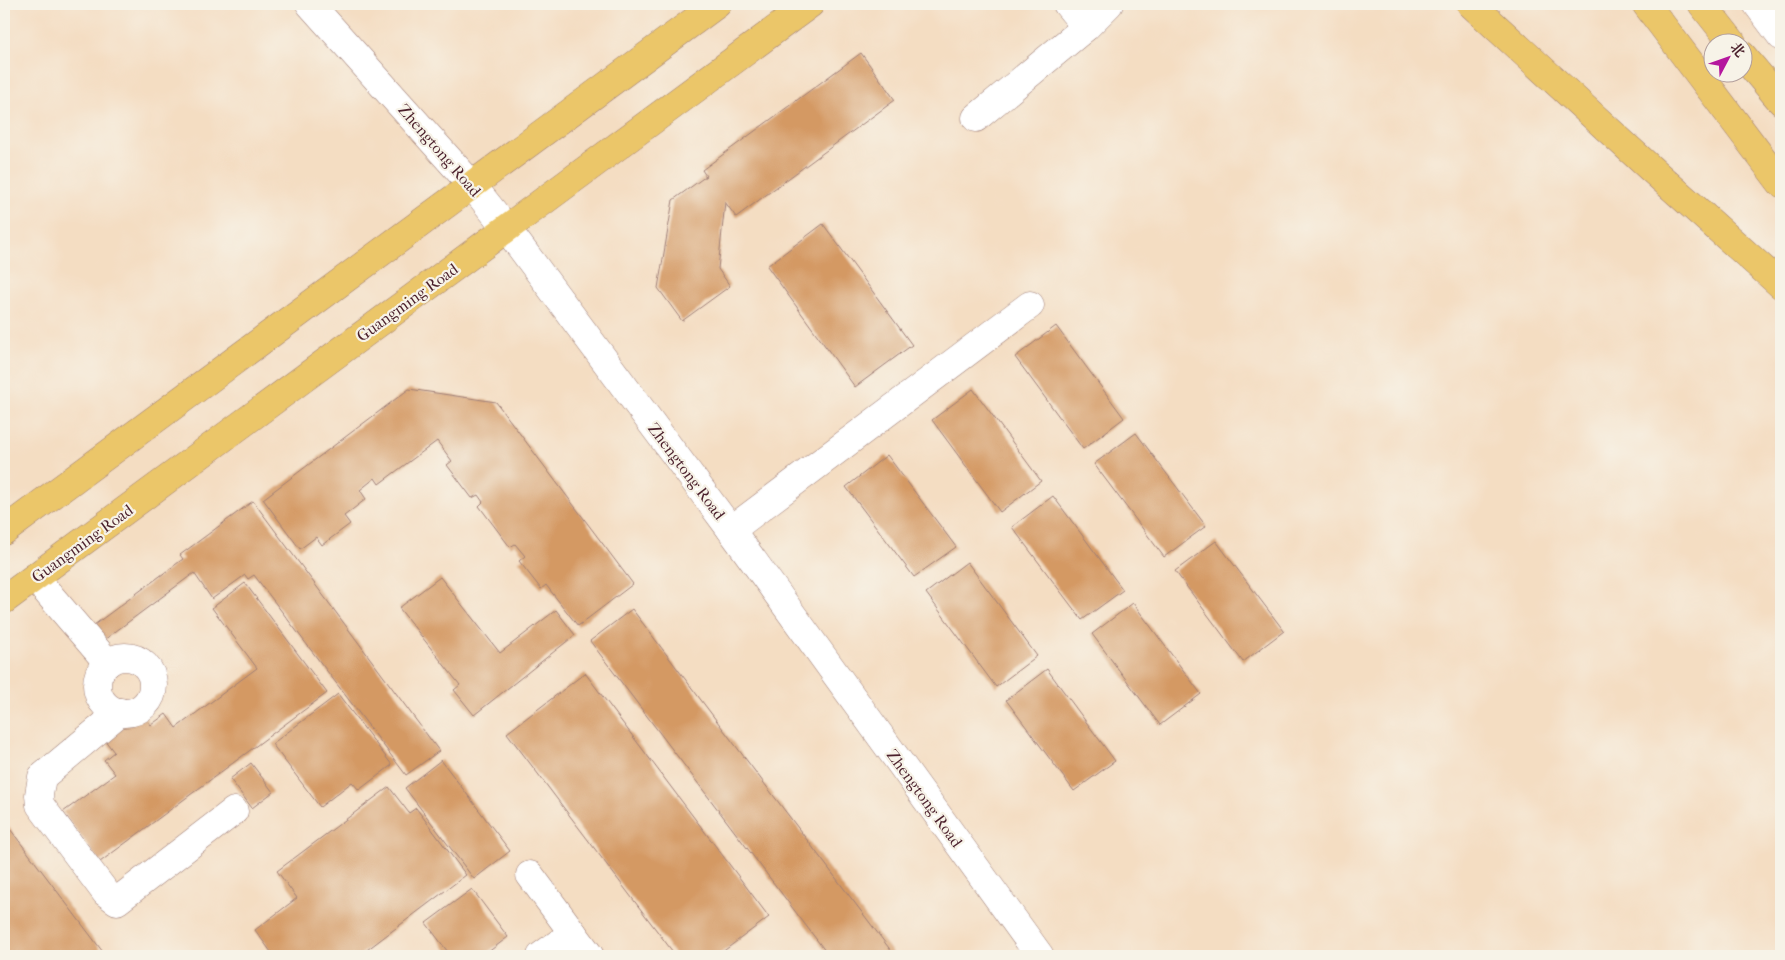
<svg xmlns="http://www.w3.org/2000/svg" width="1785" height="960" viewBox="0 0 1785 960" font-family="'IM FELL French Canon','Noto Serif SC',serif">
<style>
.building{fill:#d49963}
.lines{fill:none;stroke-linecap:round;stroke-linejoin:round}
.minor-casing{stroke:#9f7e76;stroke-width:29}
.major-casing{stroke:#9f7e76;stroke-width:29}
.minor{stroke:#fff;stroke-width:28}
.major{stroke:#ebc669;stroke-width:28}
.labels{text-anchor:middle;stroke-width:4.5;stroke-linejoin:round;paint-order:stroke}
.street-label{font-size:16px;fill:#4a1f2b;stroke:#f7f3e8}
</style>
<rect width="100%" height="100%" fill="#f7f3e8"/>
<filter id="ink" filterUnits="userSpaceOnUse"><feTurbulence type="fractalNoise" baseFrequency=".02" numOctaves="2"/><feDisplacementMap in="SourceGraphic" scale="10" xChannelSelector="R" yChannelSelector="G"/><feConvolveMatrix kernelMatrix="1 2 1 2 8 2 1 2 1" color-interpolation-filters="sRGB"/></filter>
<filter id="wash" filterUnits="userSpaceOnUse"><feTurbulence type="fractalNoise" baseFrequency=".0096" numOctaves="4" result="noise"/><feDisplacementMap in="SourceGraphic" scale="20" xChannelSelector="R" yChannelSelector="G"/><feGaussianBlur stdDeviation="1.12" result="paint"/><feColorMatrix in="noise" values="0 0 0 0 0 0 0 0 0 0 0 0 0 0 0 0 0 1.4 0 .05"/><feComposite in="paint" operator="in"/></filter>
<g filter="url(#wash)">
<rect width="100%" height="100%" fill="#f4ddc2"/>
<g id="blocks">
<g class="building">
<path d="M861,53L895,100L736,217L725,202L718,269L730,286L682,321L658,288L673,200L706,176L702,170Z"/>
<path d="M823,224L912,345L855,387L767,266Z"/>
<path d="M1056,326L1124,418L1083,449L1015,357Z"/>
<path d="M409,389L496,402L633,584L578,626L546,585L541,589L519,561L525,556L515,544L510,547L479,506L483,502L478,495L472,498L447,465L452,461L437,441L379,484L375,478L360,490L366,499L344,516L350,524L322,545L316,537L300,549L263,499Z"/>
<path d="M973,389L1041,481L1000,512L932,420Z"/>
<path d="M1136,433L1206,526L1164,557L1094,464Z"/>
<path d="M887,455L956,547L914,577L846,487Z"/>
<path d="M1053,496L1123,590L1082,620L1012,527Z"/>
<path d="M253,501L439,751L406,775L254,575L248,579L245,575L212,599L194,573L100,643L90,628L183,559L180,555Z"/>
<path d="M1216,541L1284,631L1243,662L1175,571Z"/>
<path d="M967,562L1037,656L996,687L926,593Z"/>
<path d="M440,577L500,653L556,610L575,635L474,715L454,690L460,685L399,608Z"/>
<path d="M245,583L327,693L100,862L63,812L115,774L104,760L114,752L104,739L141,712L151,725L166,714L176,728L257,668L212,608Z"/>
<path d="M1133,603L1201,694L1160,725L1092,634Z"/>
<path d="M632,609L895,956H829L590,641Z"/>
<path d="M1047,669L1115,761L1074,791L1006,700Z"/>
<path d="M585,673L769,917L717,956H676L507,733Z"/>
<path d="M338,694L392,765L359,790L352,782L320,807L272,744Z"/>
<path d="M441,760L510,851L474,879L405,788Z"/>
<path d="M251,763L273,792L252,808L230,779Z"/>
<path d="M389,787L409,813L416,808L466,875L359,956H274L255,930L297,898L277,871Z"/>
<path d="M4,821L106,956H4Z"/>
<path d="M472,889L508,937L483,956H451L426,923Z"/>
</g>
</g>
</g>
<g filter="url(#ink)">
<use href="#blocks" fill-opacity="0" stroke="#9f7e76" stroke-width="1"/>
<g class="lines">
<defs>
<g id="minor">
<path d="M310,4L471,184L507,229L731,530L1040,956"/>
<path d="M1067,4L1086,27"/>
<path d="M1757,4L1781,36"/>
<path d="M976,118L1086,27L1109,4"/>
<path d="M731,530L1030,305"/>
<path d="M35,578L108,663"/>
<circle cx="125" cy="685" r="28"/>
<path d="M120,712L42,777L39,795L40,805L106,893L117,901L234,811"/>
<path d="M530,875L590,956"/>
<path d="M541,956L573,933"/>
</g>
<g id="major">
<path d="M1471,4L1650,168L1781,285"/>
<path d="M1646,4L1781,183"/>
<path d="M1702,4L1732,42"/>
<path d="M1742,55L1781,101"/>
<path d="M4,531L717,4"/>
<path d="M4,600L810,4"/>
</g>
</defs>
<use href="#minor" class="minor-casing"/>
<use href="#major" class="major-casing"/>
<use href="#minor" class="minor"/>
<use href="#major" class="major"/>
</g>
</g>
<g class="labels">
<g class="street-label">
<text transform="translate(440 150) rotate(49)" y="6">Zhengtong Road</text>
<text transform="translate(407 302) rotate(-36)" y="6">Guangming Road</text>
<text transform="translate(687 471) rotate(53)" y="6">Zhengtong Road</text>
<text transform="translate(82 543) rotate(-36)" y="6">Guangming Road</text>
<text transform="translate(925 798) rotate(54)" y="6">Zhengtong Road</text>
</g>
</g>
<rect width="1785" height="960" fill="none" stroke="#f7f3e8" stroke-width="20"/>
<g transform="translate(1728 58) rotate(49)"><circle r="24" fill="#f7f3e8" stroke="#b29e9c"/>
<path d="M0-4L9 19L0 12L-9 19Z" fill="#b5179e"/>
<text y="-8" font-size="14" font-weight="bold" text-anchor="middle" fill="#4a1f2b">北</text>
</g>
</svg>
